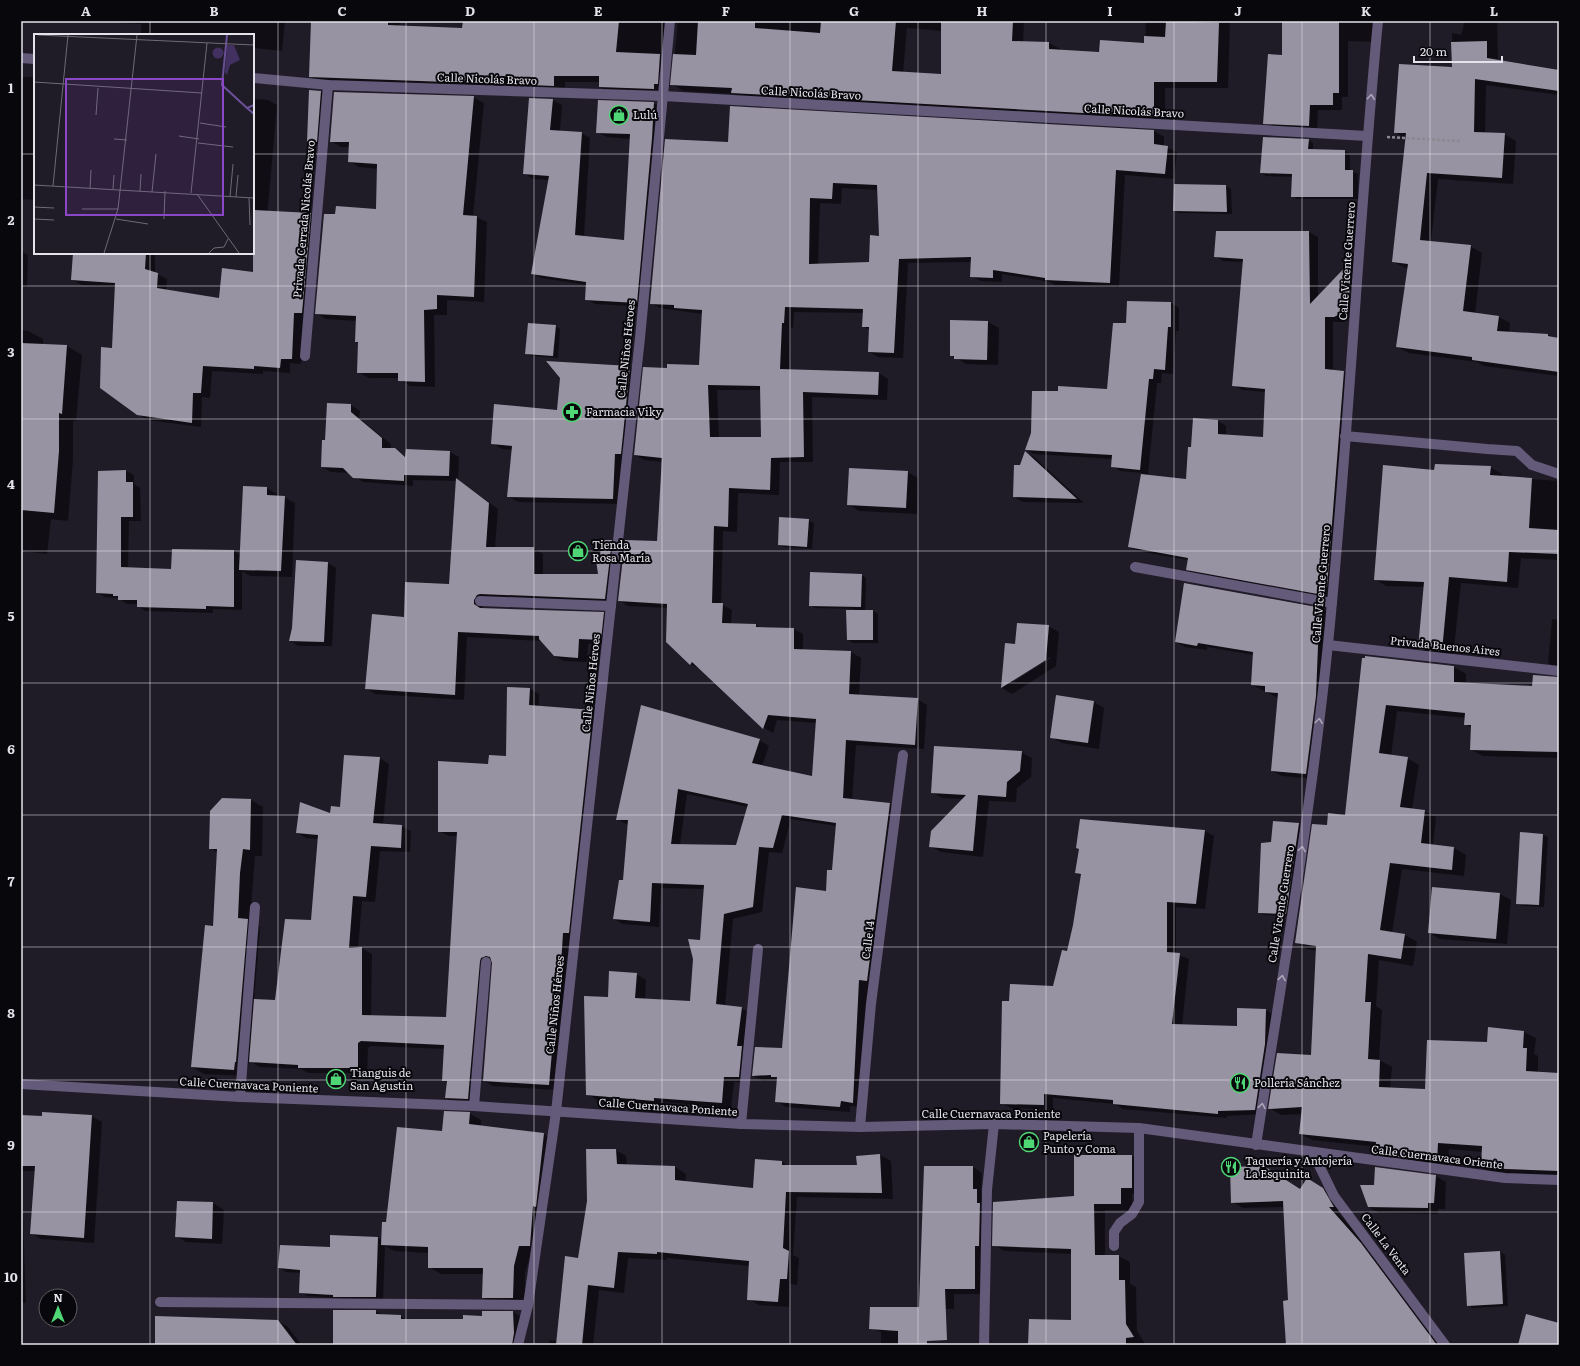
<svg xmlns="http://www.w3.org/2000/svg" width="1580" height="1366" viewBox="0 0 1580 1366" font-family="Literata,serif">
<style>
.shadow{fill:#0007;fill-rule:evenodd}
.building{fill:#9893a2;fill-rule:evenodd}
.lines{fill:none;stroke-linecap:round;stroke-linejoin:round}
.path{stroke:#8b8892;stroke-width:2.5;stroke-dasharray:3 2;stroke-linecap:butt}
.minor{stroke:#645a79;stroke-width:10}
.oneway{stroke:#aaa5b7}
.grid{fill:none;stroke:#e4e2ea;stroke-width:1;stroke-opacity:0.55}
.labels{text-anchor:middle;stroke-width:4;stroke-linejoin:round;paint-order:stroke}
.street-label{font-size:11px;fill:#e4e2ea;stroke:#08070b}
.poi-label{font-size:11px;fill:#e4e2ea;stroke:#08070b;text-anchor:start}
.inset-river{fill:none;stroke:#6b5097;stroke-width:2}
.inset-road{fill:none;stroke:#6e6b75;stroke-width:1}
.view{fill:#8b47c5;fill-opacity:0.15;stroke:#8b47c5;stroke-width:2}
.inset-edge{fill:none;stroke:#e4e2ea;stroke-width:2}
.neatline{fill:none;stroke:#e4e2ea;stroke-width:1.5}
.grid-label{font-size:13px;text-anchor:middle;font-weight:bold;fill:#e4e2ea}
</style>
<rect width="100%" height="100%" fill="#1f1b27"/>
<g class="shadow">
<path d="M116,21H285L282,51L253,48V35H141V24L120,23Z"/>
<path d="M312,21H400L399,26L472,29L503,21H677L674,27L665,95L611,93L600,87V82H565V92L542,91L531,83L486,81V89L321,83L310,76Z"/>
<path d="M678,21H1024L1023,42L1049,43L1060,49V51L1100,53L1145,44L1146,21H1230L1228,88H1165V123L743,99L734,94L683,91L672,84ZM907,28L942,31V75L903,73Z"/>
<path d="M1283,21H1378V42L1348,41V97H1342V110H1318L1317,130L1273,128L1264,123L1283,56Z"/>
<path d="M1465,21H1497L1498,61L1559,71V95L1486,85L1485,134H1504L1516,141L1513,184L1438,179L1431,242L1470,246L1482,253L1475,314L1499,317L1510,323L1509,333L1548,335L1559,339V376L1484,366L1477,362L1409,353L1397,347L1408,269L1393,262L1406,139L1395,132L1453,68L1452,33L1461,35Z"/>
<path d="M21,77H35V200L21,199Z"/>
<path d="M321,92L326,95L321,144H313L308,141Z"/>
<path d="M473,97L484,103L473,216L487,222L484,302L447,300V315H434L435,387L410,386L399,380V378H369L358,372L359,344L356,342L357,321L326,319L316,313L336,215L377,211L378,169L359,167L349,161L350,147H341L331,141Z"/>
<path d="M253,99L268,100L277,105L266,229L253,227Z"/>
<path d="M552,100L562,105L560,131L581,133L590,138L584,237L625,241L630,139L607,137L597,132L653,103L663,108L646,307L595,304L586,299L587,285L541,278L532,273L549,180L533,179L524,173Z"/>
<path d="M731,107L1154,131L1164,137V146L1177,152L1174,179L1125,175L1119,287L1055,285L1050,282L1002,274V282L981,281L971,276L972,262L908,263L903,358L878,357L869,352L870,330L863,326L864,313L794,312L793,328H791L790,370L879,373L888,379L887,400L812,397L813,462H780L779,495L738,493L737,532L723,531L721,604L732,610L731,624L756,625L761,628L794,629L803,634V651L851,652L861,658L859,695L917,699L927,705L924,749L856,745L852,800L890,804L899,810L863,1107L850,1106V1112L786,1107L776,1101L778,1080L763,1081L753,1076L783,1049L833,871L837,826L791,819L782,853L769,852L762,912L733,919L725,1006L741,1008L751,1013L748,1082H734L731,1108L663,1102V1105L597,1100L587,1094L609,998L636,974L646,980L645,1000L691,1003L701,941L704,889L661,888L659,927L623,924L614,919L624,881L628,825L617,819L759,740L769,746L762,766L813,777L817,723L777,720L773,733L764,728L700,669L690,664L668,608L628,606L619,600L658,542L663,462L644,460L635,455L668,369L700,366L702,314L660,308L651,303L729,143ZM842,188L879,190L880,237L870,263L818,265L820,203L841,204ZM717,390H761L762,438H719ZM687,794L748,807L737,846L680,845Z"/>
<path d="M1308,140L1313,143V150L1345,151L1350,154V171L1358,174V199H1297L1292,196L1293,177L1266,176L1261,173Z"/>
<path d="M1175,185L1226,186L1231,189L1232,214L1179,213L1174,210Z"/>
<path d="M310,214L320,219L311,318H303L301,364L290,363V373L263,371V374L212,371L210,398L202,397L201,427L148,420L138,414L113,349L116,287L82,285L72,280L74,253H155V273L167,279L166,290L219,299L285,277Z"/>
<path d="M1216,232H1309L1318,237V297L1352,261L1360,266L1357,315L1343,322H1333V371L1344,372L1352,377L1331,599L1195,574L1187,569L1188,560L1138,551L1129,546L1142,473L1121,471L1112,466L1113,459L1034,454L1026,450L1108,390L1127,324L1171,303L1179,308V331H1176L1173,374L1162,373L1161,383H1157L1148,475L1187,480L1192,449L1194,419L1218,421L1226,426V435L1264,438L1266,392L1242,390L1233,385L1244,262L1223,261L1215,256Z"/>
<path d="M21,251L28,255L27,287H21Z"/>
<path d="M951,322H988L999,328L998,365L966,364L951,355Z"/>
<path d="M555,326L560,329L558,358L531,356L526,353Z"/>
<path d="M21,330L28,331L43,339V345L67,346L82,355L76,421H73V460L68,521L51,519L47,554L21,551Z"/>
<path d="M548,362L630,367L640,372L622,504L518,502L508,496L513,450L502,449L492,443L558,411L561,377Z"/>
<path d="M351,405L360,411L359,418L391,444V449H394L406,457L450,452L459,457L458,480L498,509L495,548H533L543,554V575H599L601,558L611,541L620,546L614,604L482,606L483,609L603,613L612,618L610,645L588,644L587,662L564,661L554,656L542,641L467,637L464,700L375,694L366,688L405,618L450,585L457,481L413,480V486L363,482L350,473L331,472L322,467L326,441Z"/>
<path d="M1025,452L1034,457L1084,503L1023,502L1014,497Z"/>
<path d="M1490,467L1502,474V477L1559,481V560L1521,558L1518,588L1461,583L1453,657L1431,655L1419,648L1425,587L1386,586L1375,579L1435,471Z"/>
<path d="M126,471L134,475V484L140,488L141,521H129L128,569L172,570L234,551L240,555L244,487L267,488L278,495V497H284L295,503L292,577L250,576L242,571V610L213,609V613L145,611L138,606V604H127L118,598L105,597L97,592Z"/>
<path d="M907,472L918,478L917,514L859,511L848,504Z"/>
<path d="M808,520L814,523L812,549L784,547L779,544Z"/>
<path d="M328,563L336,568L332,646H299L290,641Z"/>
<path d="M861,575L866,578L865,611H873L878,614V643H853L848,640L854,609L815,608L810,605Z"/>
<path d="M1322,609L1332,614L1316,779L1282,776L1272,771L1278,698L1252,685L1254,655L1207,647V650L1185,647L1176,642Z"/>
<path d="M1552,619L1559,620V669L1548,663Z"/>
<path d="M1048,626L1059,632L1056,666L1012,694L1002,688L1006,644L1016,645ZM1050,657L1051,658L1013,682V680Z"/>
<path d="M1366,657L1454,667L1466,674V684L1533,687L1559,678V758L1483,756L1471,750L1472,728L1465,724L1466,718L1397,711L1391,756L1407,758L1419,765L1412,809L1424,811L1436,817L1433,846L1454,848L1466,855L1464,876L1402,869L1392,933L1405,935L1417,942L1413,966L1379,960L1376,1006L1382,1010L1379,1060L1392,1067L1390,1089L1426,1090L1488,1043L1489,1028L1524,1032L1536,1038L1534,1054L1538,1056V1073L1559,1074V1178L1494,1174L1482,1168L1483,1152L1449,1149L1448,1168L1388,1160L1376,1153L1377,1147L1312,1140L1300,1134L1302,1114L1281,1115L1269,1108L1312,1056L1317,951L1307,949L1296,942L1328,826L1346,816Z"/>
<path d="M530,689L539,694V707L593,711L602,716L558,1090L493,1086L484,1081L494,962L490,963L477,1104L456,1103L446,1098L448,1083L443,1080L445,1049L371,1046L368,1048L367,1073H308L301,1069L260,1067L249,1061L246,1076L204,1074L192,1067L214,927L218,853L210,848L251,800L263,807L262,856H255L250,921L260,927L254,1000L276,1001L312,921L319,839L306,838L297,833L341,808L380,758L389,764L383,825L401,826L411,831L410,852L380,851L375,902L362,901L358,948H362L372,954L371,1016L447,1018L458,836H449L439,831L489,765L507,758Z"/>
<path d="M1094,702L1104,708L1099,749L1062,743L1051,737Z"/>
<path d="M1021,752L1032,758L1031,777L1017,788L1016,802L989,801L983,857L941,852L930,846L963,799L942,798L932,792Z"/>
<path d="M1274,822L1299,824L1304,827L1291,916L1264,915L1259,912L1272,843Z"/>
<path d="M1205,831L1214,836L1205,909L1176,907V954L1189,959L1182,1026L1238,1027L1266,1010L1275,1016L1264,1114L1227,1116V1118L1123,1109L1115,1104L1053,1098V1110L1011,1108L1001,1103L1010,1003L1054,987L1068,952L1074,925L1082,876L1076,873Z"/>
<path d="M1543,835L1548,837L1544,907L1522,906L1517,903Z"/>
<path d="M1433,888L1500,894L1511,900L1507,944L1440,939L1429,933Z"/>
<path d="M469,1113L481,1120V1127L544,1134L555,1141L547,1213H544L541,1253H531L525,1273V1305L495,1304L483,1298L484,1274H441L429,1267V1253L394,1251L385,1246L383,1301L341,1300L336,1298L307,1296L300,1292V1273L286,1272L279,1267L331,1248L378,1238L382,1240L387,1223L443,1133Z"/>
<path d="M21,1116H91L102,1122L94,1243L41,1239L31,1233L36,1171H21Z"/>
<path d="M616,1150L626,1156L627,1165L675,1167L686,1174L685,1182L754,1189L782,1162L788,1166H858L880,1155L891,1161L893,1199L797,1197L793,1255L799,1258L797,1285L790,1284L789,1307L759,1305L748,1299L750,1266L667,1258V1260L628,1258L624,1293L599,1290L593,1345H549L550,1340L557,1341L579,1259Z"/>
<path d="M1075,1156H1132L1143,1162V1194H1132V1210H1105V1256H1118L1130,1262V1284L1136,1287L1137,1331L1146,1345H1029L1072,1321V1254L1005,1251L993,1245L1075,1197Z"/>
<path d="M973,1167L982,1173L981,1193L985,1195L984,1294H954V1309H929Z"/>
<path d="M1436,1176L1446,1182L1445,1209H1438V1214L1379,1213L1369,1207L1375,1186Z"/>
<path d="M1318,1186L1333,1195L1344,1213H1338L1371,1250L1442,1345H1287L1289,1301L1285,1207L1243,1208L1232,1202Z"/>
<path d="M178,1202L213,1203L224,1210L222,1244L186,1242L176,1236Z"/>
<path d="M21,1217L23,1219L26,1303H21Z"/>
<path d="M1500,1252L1505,1255L1508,1306L1473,1308L1468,1305L1465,1254Z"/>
<path d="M919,1308L922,1345H881V1332L870,1328Z"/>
<path d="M376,1311L383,1315L400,1316L407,1320H464L513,1312L523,1318V1345H156L278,1321L288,1327L300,1343H334Z"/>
</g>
<g class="building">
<path d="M311,21H388V25L462,28L463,21H619L616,52L660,54L658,84H654V89L599,87V76H554V86L530,85L531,78L475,75V83L309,77Z"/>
<path d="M698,21H755V28L820,33L821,21H896L892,71L941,74V21H1013L1012,41L1049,42V49L1099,52L1100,40L1144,43V36L1165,37L1166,21L1219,23L1217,82H1154V117L731,93L732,88L670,85L673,54L696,55Z"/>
<path d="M1282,21H1339V93H1333V105H1310L1309,126L1263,124L1268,54L1282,55Z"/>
<path d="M1487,41V58L1559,70V91L1475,79L1474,132L1505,133L1502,178L1427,173L1420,240L1471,245L1463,311L1499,316L1497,331L1548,334V336L1559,338V372L1472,360V357L1396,347L1408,264L1392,262L1406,133H1394L1399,64L1452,67L1451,42Z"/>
<path d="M309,90L321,91L317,142H307Z"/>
<path d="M334,92L474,96L463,215L477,216L474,297L437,295V309L424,310L425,382L398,381V373H357L358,342H355L356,316L315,314L324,214H335L336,206L376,209L377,164L348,162L349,142H330Z"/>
<path d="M529,98L553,99L550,130L582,132L575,235L624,240L630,134L596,133L598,100L654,102L652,138L637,303L585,300L586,282L531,274L549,176L523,174Z"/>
<path d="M730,106L1154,130V144L1168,146L1165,174L1116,170L1110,283L1045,280V278L993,270V278L970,277L971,257L899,259L894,353L868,352L869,327H862L863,309L785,307L784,323H782L780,369L879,372L878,395L803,392L804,457L771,458L770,490L729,488L728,527L714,526L712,603H723L722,623L756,624V627L794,628V649L851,651L849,694L918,698L915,745L846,740L843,798L890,803L867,981L859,980L853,1103L841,1101L840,1107L775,1102L777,1077H771V1075L752,1076L755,1047L782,1048L796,887L826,891L827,870H832L836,823L782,815L773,848L759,847L753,907L724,914L716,1004L742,1007L737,1046H742L739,1077H724L722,1103L654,1098V1101L586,1095L584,996L608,997L609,971L637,973L635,998L690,1001L693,959L688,939L700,940L704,885L652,883L650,922L613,919L619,880H623L628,820H616L641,705L760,739L752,763L812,776L816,719L768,715L763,729L692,662L690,665L666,642L667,604L618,601L625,540L657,541L662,458L634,455L643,367L667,368V364L699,365L702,310L674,308V305L650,304L665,139L728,142ZM833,183L877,185L879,236L870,235L869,262L809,264L810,198L832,199ZM708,385L760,386L761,437H710ZM678,789L748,804L736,845L671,844Z"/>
<path d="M1263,137L1309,139L1308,149L1345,150V170H1353V197H1291L1292,174L1260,173Z"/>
<path d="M1174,184L1226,185L1227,212L1173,211Z"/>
<path d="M253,210L311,213L302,313H294L292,359H281L280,368L254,366V369L203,366L201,393H193L192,423L137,415L100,388L101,347L112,348L115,283L71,280L73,253H146L145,269L158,273L157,288L219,298L222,268L253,272Z"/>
<path d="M1216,231H1309L1310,304L1352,260L1348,310L1334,317H1325V369L1344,371L1327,587H1323V595L1186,570L1188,558L1128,547L1141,474L1186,479L1188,447H1191L1193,418L1218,420V434L1263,437L1265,389L1232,386L1243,259L1214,257Z"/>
<path d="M1127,301L1171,302V327H1168L1165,370L1154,369L1153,379H1149L1140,470L1111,467L1112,455L1025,450L1031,433L1032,391H1058V386L1107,389L1113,323H1126Z"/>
<path d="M950,320L988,321L987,360L954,359V356H950Z"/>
<path d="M528,323L556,325L553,356L525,354Z"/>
<path d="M21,343L67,345L62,414L59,413V451L54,513L21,510Z"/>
<path d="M546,361L630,366L621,454H615L613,499L507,497L512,446L491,444L494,404L557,410L560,378Z"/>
<path d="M327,403L351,404V412L382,438V448H395L405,457L406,449L450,451L449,476L404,475V481L353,478L343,468L321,467L322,440H325Z"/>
<path d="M1025,451L1077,499L1013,497L1014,465H1020Z"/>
<path d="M1435,464L1491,466L1490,475L1532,478L1529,528L1559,530V554L1509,552L1507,582L1449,577L1442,651L1418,649L1424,582L1374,580L1383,465L1434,470Z"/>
<path d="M849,468L908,471L906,508L847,505Z"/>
<path d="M126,470V482H133V517H121V567L171,569L172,549L234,550V607L206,606V609L137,607V600H118V596H113V594L96,593L98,471Z"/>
<path d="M456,478L489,503L486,547H534V574H598L596,560L600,558L601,540H612L605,599L480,594L477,595L474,600V604L480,608L604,612L601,640L579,639L578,658L554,656L539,639V636L458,632L455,695L365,689L372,614L404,617L405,582L449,584Z"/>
<path d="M243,486L267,487V495L285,496L281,571L239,570Z"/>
<path d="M779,517L809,519L807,547L778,545Z"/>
<path d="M296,560L328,562L324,642L289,641L292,628Z"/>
<path d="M810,572L862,574L861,607L809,606Z"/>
<path d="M1184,583L1322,608V621H1319L1316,696L1306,774L1271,771L1278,693L1265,692V686L1251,685L1253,652L1198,643L1197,646L1175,642Z"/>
<path d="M846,610H873V640H847Z"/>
<path d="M1017,623L1049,625L1046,660L1001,688L1005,643L1015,644Z"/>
<path d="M1365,656L1454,666V682L1532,686L1533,675L1559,677V752L1470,750L1471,725H1464L1465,713L1386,705L1379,753L1408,757L1400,807L1425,810L1421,843L1454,847L1452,870L1390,863L1380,930L1405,934L1401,959L1368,954L1365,1002H1371L1368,1059L1380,1060L1379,1087L1425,1089L1427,1040L1487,1042L1488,1027L1524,1031L1523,1048H1527L1526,1071L1559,1073V1171L1481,1168L1482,1146L1438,1143L1437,1162L1375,1154L1376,1142L1299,1134L1302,1107L1268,1109L1277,1053L1311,1055L1316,946L1295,943L1312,824L1327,825L1328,813L1345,815L1362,658H1365Z"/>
<path d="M507,687L530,688L529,705L593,710L569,933H563L559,997H557L549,1085L483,1081L492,963L490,957L486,956L481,958L480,961L468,1099L445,1098L447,1081H442L444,1045L361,1041L358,1043V1068H298V1065L249,1062L254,999L275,1000L285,919L311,920L318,835L296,833L300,802L330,813L331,806L340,807L344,755L380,757L373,823L402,825L401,848L371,846L366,897L353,896L349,948L362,947V1015L446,1017L457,832H438V761L488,764L489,755L506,756Z"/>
<path d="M1056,695L1094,701L1088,743L1050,738Z"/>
<path d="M934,746L1022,751L1020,771L1007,782L1006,797L978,795L973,851L929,847L931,831L966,795L931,793Z"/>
<path d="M222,798L251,799L250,850L243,849L240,873L238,918L248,919L236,1062H235L234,1070L191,1067L205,925L213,926L217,849H209L210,811Z"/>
<path d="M1080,819L1205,830L1196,904L1167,902V952L1180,953L1172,1024L1237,1026V1008L1266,1009L1265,1044L1255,1110L1218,1111V1114L1113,1104V1100L1044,1094V1105L1000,1104L1002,1001H1009L1010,984L1053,986L1062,950L1067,951L1073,925L1081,874L1075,873L1079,849L1076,848Z"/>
<path d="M1273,821L1299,823L1286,914L1258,913L1261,843L1271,842Z"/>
<path d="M1520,832L1543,834L1539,905L1516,904Z"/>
<path d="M1432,887L1500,893L1496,939L1428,933Z"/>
<path d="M444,1111L470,1112L469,1124L544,1133L536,1207L533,1206L530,1246H519L514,1266L513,1298H482L483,1268H428V1247L381,1245L382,1222H386L397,1127L442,1131Z"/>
<path d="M42,1112L92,1115L84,1238L30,1234L35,1166H21V1115L42,1116Z"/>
<path d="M586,1149H616L617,1164L675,1166V1180L753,1188L755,1159L782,1161V1165H857L856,1156L880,1154L882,1193L786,1192L783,1248L789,1251L787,1279H780L778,1302L747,1300L749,1261L657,1252V1254L618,1252L614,1288L588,1285L582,1345H556L565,1256L578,1258L587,1201Z"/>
<path d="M1074,1155H1132V1188H1121V1204H1094L1095,1255H1119V1280H1125L1126,1324L1134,1337L1126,1338V1345H1028L1029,1319L1071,1320V1249L992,1246L993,1202L1074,1196Z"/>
<path d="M924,1166H973V1189H977V1203H980L979,1246H975V1289H945L947,1340L927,1341V1345H898V1331L869,1329L870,1307H919Z"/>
<path d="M1264,1166L1300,1189L1307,1178L1323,1188L1334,1207H1329L1361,1243L1437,1345H1286L1283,1301L1288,1300L1283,1201L1231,1203L1230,1167Z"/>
<path d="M1375,1167L1436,1175L1434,1203H1428V1208L1368,1207L1360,1185H1374Z"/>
<path d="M177,1201L213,1202L212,1239L175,1237Z"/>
<path d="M330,1235L378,1237L376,1297H333V1295L299,1293L300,1270L278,1268L280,1245L330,1247Z"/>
<path d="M1500,1251L1503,1304L1467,1306L1464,1253Z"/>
<path d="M333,1310H376V1314L401,1315V1319H463V1315L482,1316V1311H513L514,1333L512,1345H333Z"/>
<path d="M1526,1314L1559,1323V1345H1518Z"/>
<path d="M155,1316L278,1320L297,1345H155Z"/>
</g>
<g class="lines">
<path class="path" d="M1387,137L1460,141"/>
<g class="minor">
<path d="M21,58L35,59"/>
<path d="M253,78L328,85L663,96L1367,136"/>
<path d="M305,356L328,85"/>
<path d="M1345,436L1487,449L1517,451L1532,465L1559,474"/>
<path d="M1135,567L1332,603"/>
<path d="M480,601L611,606"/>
<path d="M1328,645L1559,671"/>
<path d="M21,1084L240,1097L474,1106L741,1124L860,1127L994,1124L1139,1128L1505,1178L1559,1180"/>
<path d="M240,1097L255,907"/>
<path d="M474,1106L486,962"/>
<path d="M741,1124L758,949"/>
<path d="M860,1127L871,1004L903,755"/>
<path d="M1256,1145C1282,978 1311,812 1328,644C1349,437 1358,228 1378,21"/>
<path d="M1313,1153L1334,1196L1445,1345"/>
<path d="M1114,1246V1232L1120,1223L1132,1214L1139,1202V1128"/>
<path d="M160,1302L528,1305"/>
<path d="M518,1345L528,1305L556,1112L640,338L670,21"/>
<path d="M984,1345L987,1190L994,1124"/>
</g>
</g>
<defs><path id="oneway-chevron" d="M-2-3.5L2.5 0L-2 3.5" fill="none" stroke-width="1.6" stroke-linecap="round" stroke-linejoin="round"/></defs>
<g class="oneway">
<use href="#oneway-chevron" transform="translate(1371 97) rotate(-85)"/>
<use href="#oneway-chevron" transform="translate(1319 721) rotate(-83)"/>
<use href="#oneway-chevron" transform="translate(1302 849) rotate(-81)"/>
<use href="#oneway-chevron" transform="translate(1282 978) rotate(-81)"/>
<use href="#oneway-chevron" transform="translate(1262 1106) rotate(-81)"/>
</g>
<path class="grid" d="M150,21V35M278,21V1345M406,21V1345M534,21V1345M662,21V1345M790,21V1345M918,21V1345M1046,21V1345M1174,21V1345M1302,21V1345M1430,21V1345M21,154H35M253,154H1559M150,253V1345M21,286H1559M21,419H1559M21,551H1559M21,683H1559M21,815H1559M21,947H1559M21,1080H1559M21,1212H1559"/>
<defs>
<symbol id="shop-ring" viewBox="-11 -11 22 22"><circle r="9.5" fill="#08070b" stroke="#4fd675" stroke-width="1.5"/><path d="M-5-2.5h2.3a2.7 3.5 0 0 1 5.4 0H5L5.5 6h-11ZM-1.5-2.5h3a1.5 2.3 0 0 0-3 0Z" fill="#4fd675"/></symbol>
<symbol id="pharmacy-ring" viewBox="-11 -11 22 22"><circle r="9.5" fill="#08070b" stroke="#4fd675" stroke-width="1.5"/><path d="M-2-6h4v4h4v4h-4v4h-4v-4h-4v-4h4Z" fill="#4fd675"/></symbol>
<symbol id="restaurant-ring" viewBox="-11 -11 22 22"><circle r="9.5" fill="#08070b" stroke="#4fd675" stroke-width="1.5"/><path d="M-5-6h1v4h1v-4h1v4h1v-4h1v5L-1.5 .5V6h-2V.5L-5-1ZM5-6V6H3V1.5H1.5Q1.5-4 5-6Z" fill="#4fd675"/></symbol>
</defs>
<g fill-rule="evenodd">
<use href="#shop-ring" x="608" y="104" width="22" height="22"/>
<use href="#pharmacy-ring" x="561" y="401" width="22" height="22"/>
<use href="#shop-ring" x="567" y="540" width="22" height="22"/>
<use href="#shop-ring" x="325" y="1068" width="22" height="22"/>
<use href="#restaurant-ring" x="1229" y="1072" width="22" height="22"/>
<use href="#shop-ring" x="1018" y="1131" width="22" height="22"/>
<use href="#restaurant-ring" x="1220" y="1156" width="22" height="22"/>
</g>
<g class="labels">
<g class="street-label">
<text transform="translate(487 79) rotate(2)" y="4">Calle Nicolás Bravo</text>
<text transform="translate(811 93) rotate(3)" y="4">Calle Nicolás Bravo</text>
<text transform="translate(1134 111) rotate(3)" y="4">Calle Nicolás Bravo</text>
<text transform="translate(304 219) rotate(-85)" y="4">Privada Cerrada Nicolás Bravo</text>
<text transform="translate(1347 261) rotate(-86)" y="4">Calle Vicente Guerrero</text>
<text transform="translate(626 349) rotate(-84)" y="4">Calle Niños Héroes</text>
<text transform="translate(1321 584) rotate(-85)" y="4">Calle Vicente Guerrero</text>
<text transform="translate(1445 646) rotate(6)" y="4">Privada Buenos Aires</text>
<text transform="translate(591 683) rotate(-84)" y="4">Calle Niños Héroes</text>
<text transform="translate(1281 904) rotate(-81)" y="4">Calle Vicente Guerrero</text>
<text transform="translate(868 940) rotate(-83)" y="4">Calle 14</text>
<text transform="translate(555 1005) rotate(-84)" y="4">Calle Niños Héroes</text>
<text transform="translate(249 1085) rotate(3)" y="4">Calle Cuernavaca Poniente</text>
<text transform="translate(668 1107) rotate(4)" y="4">Calle Cuernavaca Poniente</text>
<text x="991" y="1118">Calle Cuernavaca Poniente</text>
<text transform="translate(1437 1157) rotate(7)" y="4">Calle Cuernavaca Oriente</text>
<text transform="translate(1386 1244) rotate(53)" y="4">Calle La Venta</text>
</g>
<g class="poi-label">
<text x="633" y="119">Lulú</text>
<text x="586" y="416">Farmacia Viky</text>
<text x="592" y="549">Tienda<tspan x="592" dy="13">Rosa María</tspan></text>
<text x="350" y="1077">Tianguis de<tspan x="350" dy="13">San Agustín</tspan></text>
<text x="1254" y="1087">Pollería Sánchez</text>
<text x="1043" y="1140">Papelería<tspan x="1043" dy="13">Punto y Coma</tspan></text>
<text x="1245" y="1165">Taquería y Antojería<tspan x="1245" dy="13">La Esquinita</tspan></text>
</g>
</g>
<g transform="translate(34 34)">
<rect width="220" height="220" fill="#1f1b27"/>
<path d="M193,11H200L206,26L196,31L193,41L191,38ZM178.5 19a5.5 5.5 0 1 1 11 0a5.5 5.5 0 1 1-11 0Z" fill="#423061"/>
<path class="inset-river" d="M193,1L188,51L213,74M220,71L213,74L220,80"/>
<path class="inset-road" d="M4,1L220,11M0,48L168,59M62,81L64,54M166,89L192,93M145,102L165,105M80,105L93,106M164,109L199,113M0,151L220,164M19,152L34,1M56,155L57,136M79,155L80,141M106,157L107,140M118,158L122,120M157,159L173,9M163,160L205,219M196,163L199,130M202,163L204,141M215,164L216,191M0,173L20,174M48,175H84M0,185L20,186M82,185L114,190M130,185L131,157M70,219L84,175L103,1M175,219L180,214L190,213L194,205"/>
<path class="view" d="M32,45H189V181H32Z"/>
<rect width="220" height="220" class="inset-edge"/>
</g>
<rect width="1580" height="1366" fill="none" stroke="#08070b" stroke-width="44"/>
<g transform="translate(58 1308)"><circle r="19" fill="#08070b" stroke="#605f64"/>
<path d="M0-3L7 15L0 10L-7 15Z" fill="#4fd675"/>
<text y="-6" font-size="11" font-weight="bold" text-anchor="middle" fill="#e4e2ea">N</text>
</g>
<path d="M1414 56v6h88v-6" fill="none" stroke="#e4e2ea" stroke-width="2"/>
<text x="1420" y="56" font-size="12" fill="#e4e2ea" stroke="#08070b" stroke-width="3" paint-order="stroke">20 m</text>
<rect x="22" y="22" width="1536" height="1322" class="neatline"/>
<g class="grid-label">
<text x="86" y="16">A</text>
<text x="214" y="16">B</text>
<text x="342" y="16">C</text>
<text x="470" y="16">D</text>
<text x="598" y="16">E</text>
<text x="726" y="16">F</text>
<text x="854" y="16">G</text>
<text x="982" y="16">H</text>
<text x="1110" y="16">I</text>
<text x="1238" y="16">J</text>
<text x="1366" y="16">K</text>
<text x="1494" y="16">L</text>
<text x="11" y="93">1</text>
<text x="11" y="225">2</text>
<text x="11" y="357">3</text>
<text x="11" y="489">4</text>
<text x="11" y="621">5</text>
<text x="11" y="754">6</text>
<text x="11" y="886">7</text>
<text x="11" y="1018">8</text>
<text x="11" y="1150">9</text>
<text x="11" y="1282">10</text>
</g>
</svg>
